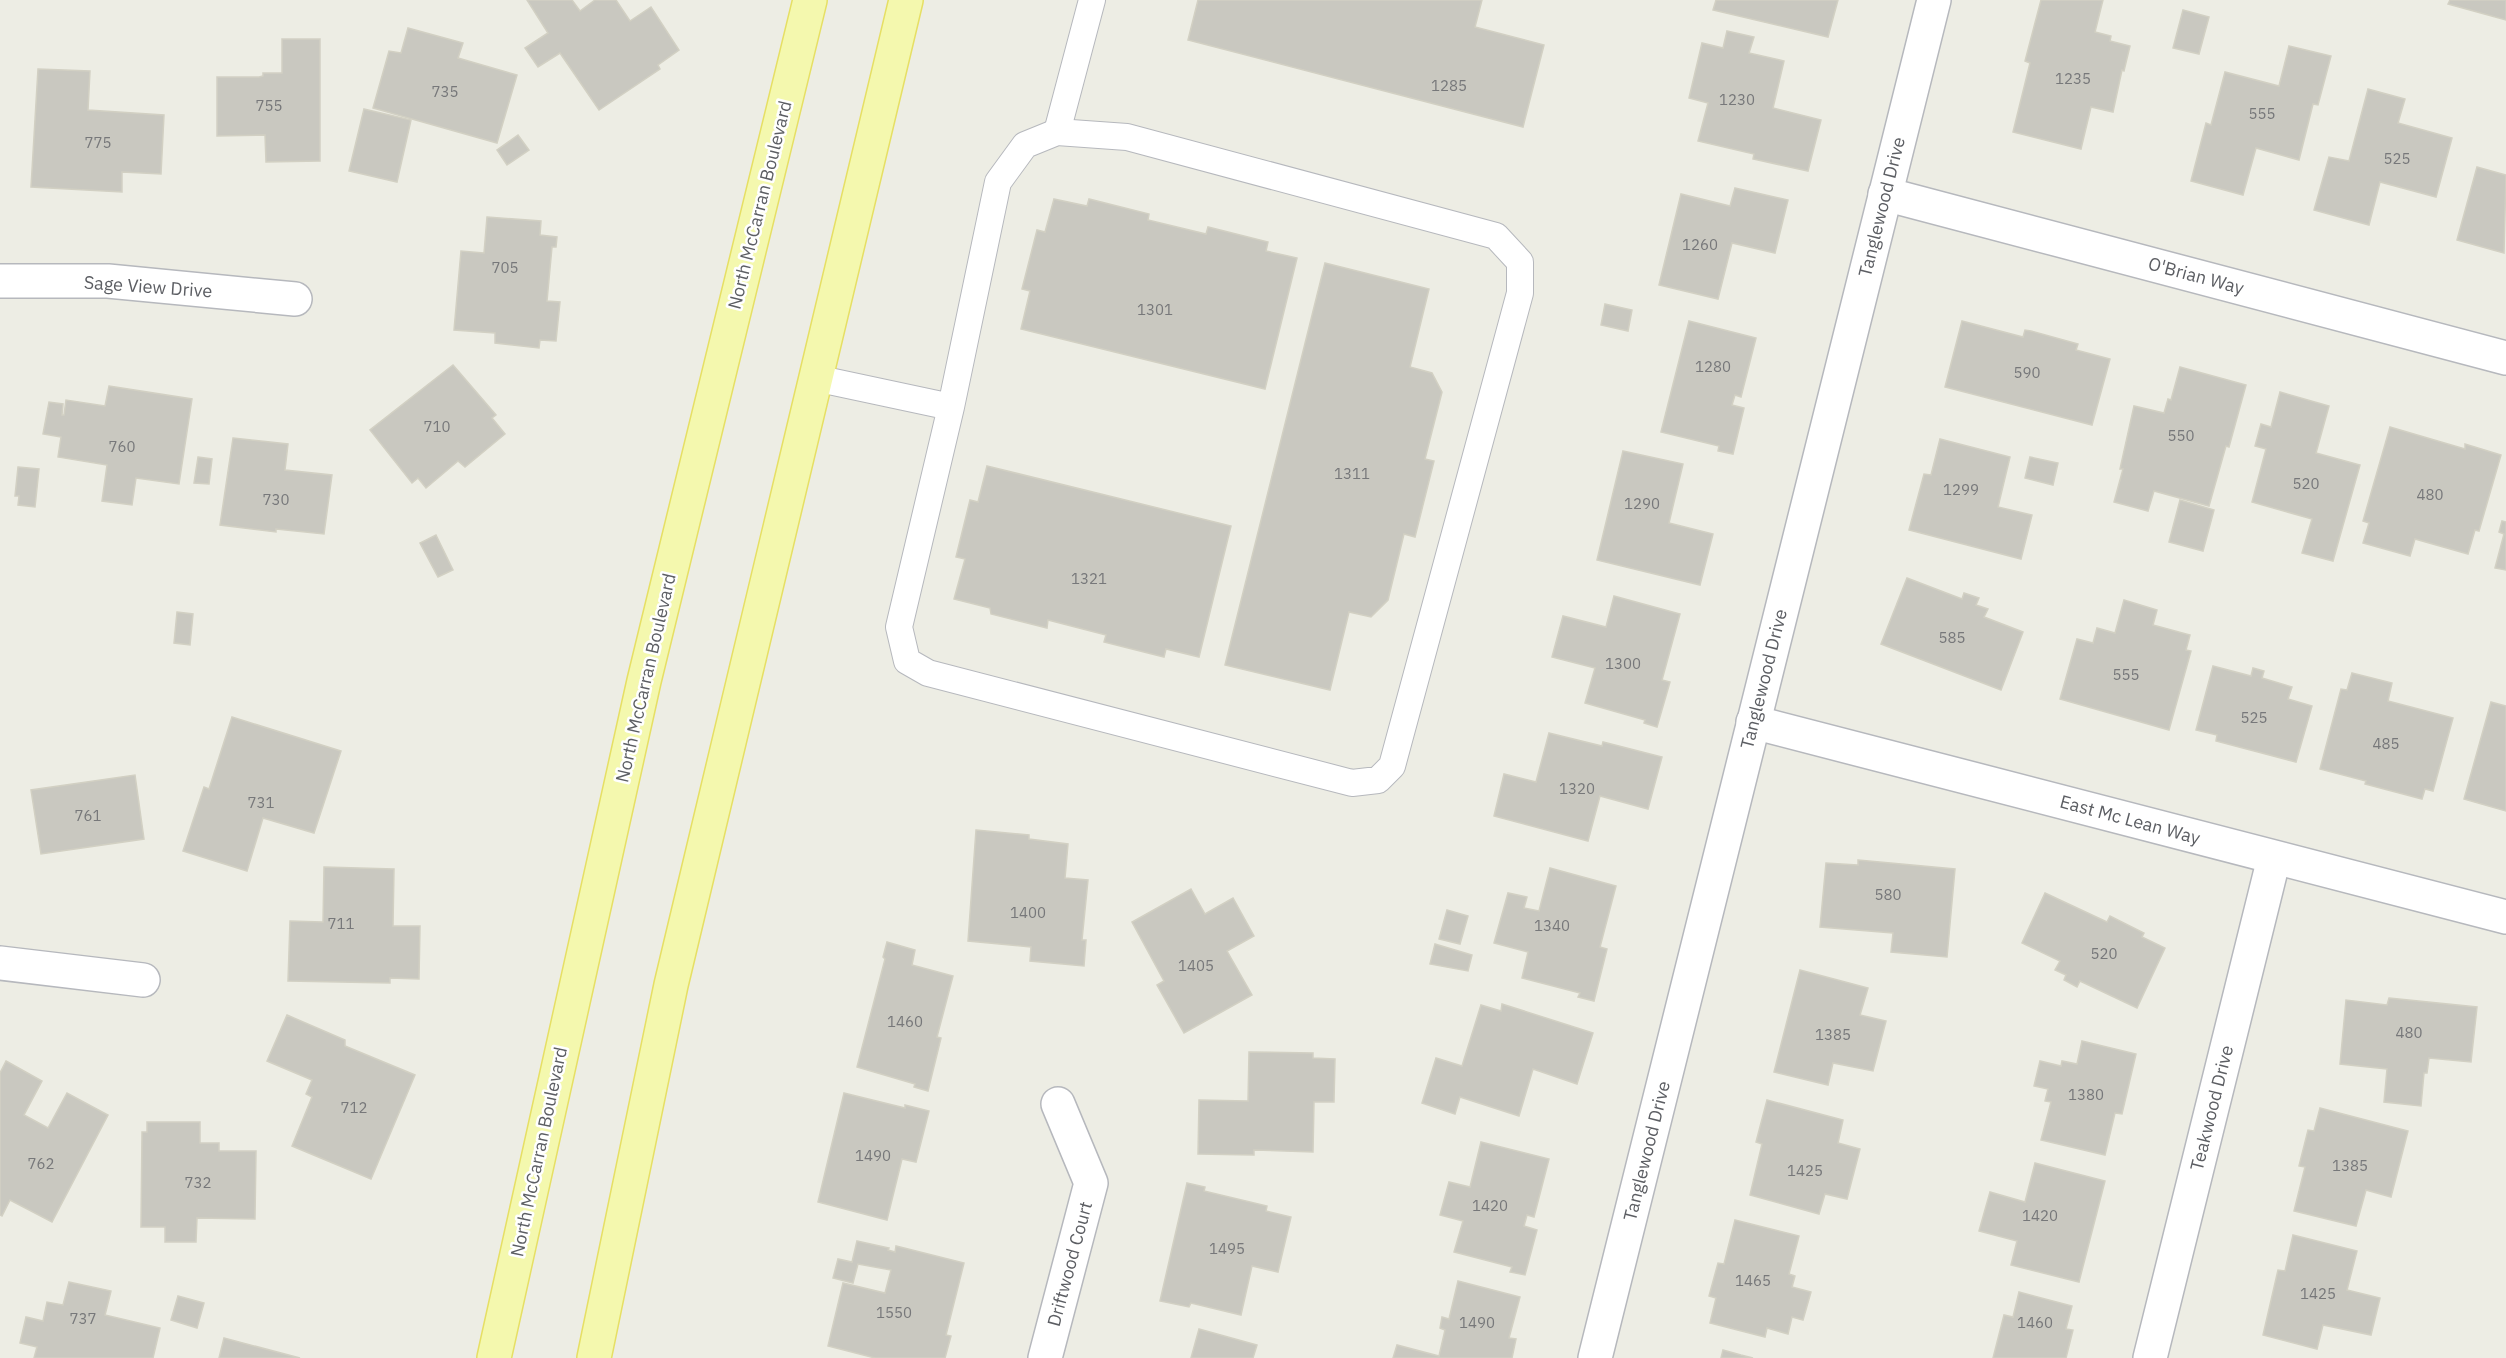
<svg xmlns="http://www.w3.org/2000/svg" width="2506" height="1358" viewBox="0 0 2506 1358" font-family="'IBM Plex Sans',sans-serif">
<style>
.building{fill:#c9c8c0;stroke:#d2d0c3;stroke-width:1.5}
.lines{fill:none;stroke-linecap:round;stroke-linejoin:round}
.lane-casing{stroke:#b6b8bd;stroke-width:28}
.street-casing{stroke:#b6b8bd;stroke-width:36}
.primary-casing{stroke:#e6df64;stroke-width:36}
.lane{stroke:#fff;stroke-width:26}
.street{stroke:#fff;stroke-width:33}
.primary{stroke:#f4f8ae;stroke-width:33}
.labels{text-anchor:middle;stroke-width:5;stroke-linejoin:round;paint-order:stroke}
.number-label{font-size:15px;fill:#77787a}
.street-label{font-size:18px;fill:#5c5e63;stroke:#fff}
</style>
<rect width="100%" height="100%" fill="#edede4"/>
<g class="building">
<path d="M527,0H572L580,11L595,0H616L630,21L651,7L679,50L658,65L660,69L599,110L560,53L538,67L525,48L548,33Z"/>
<path d="M1198,0H1482L1475,27L1544,45L1523,127L1188,40Z"/>
<path d="M1716,0H1838L1828,37L1713,10Z"/>
<path d="M2041,0H2103L2095,32L2111,36L2110,41L2130,46L2124,71L2122,70L2113,112L2091,107L2081,149L2013,132L2030,63L2025,61Z"/>
<path d="M2450,0H2506V20L2448,4Z"/>
<path d="M2183,10L2209,17L2199,54L2173,48Z"/>
<path d="M408,28L463,43L458,58L517,75L497,143L373,108L389,51L401,53Z"/>
<path d="M1727,31L1754,37L1749,53L1784,61L1773,108L1821,120L1808,171L1753,159L1754,154L1698,141L1708,103L1689,98L1702,43L1723,48Z"/>
<path d="M282,39H320V161L266,162L265,135L217,136V77H259L263,76V73H282Z"/>
<path d="M2289,46L2331,56L2318,105L2313,104L2299,160L2256,148L2243,195L2191,181L2206,123L2211,125L2225,72L2279,86Z"/>
<path d="M38,69L90,71L88,110L164,115L161,174L122,172V192L31,187Z"/>
<path d="M2368,89L2405,99L2398,123L2452,138L2436,197L2380,182L2369,225L2314,210L2329,157L2349,161Z"/>
<path d="M364,109L411,120L397,182L349,171Z"/>
<path d="M518,135L529,150L507,165L497,150Z"/>
<path d="M2477,167L2506,175L2504,253L2457,240Z"/>
<path d="M1735,188L1788,200L1775,253L1732,243L1718,299L1659,285L1681,194L1730,206Z"/>
<path d="M1054,199L1087,206L1089,199L1149,214L1148,220L1206,234L1208,227L1268,242L1266,251L1297,258L1265,389L1021,329L1030,291L1022,289L1037,230L1045,232Z"/>
<path d="M487,217L541,221L540,235L557,237L556,247H552L547,301L560,302L556,341L540,340L539,348L495,343V333L454,330L461,251L484,253Z"/>
<path d="M1325,263L1429,289L1410,367L1432,373L1442,392L1425,459L1434,461L1415,537L1404,534L1388,600L1371,617L1349,612L1330,690L1225,665Z"/>
<path d="M1605,304L1632,310L1628,331L1601,325Z"/>
<path d="M1689,321L1756,338L1741,397L1735,395L1732,405L1744,408L1733,454L1718,451L1719,446L1661,432Z"/>
<path d="M1962,321L2023,337L2025,330L2031,331L2078,344L2076,350L2110,359L2092,425L1945,387Z"/>
<path d="M453,365L496,415L492,418L505,434L465,467L458,461L426,488L418,478L412,483L370,430Z"/>
<path d="M2180,367L2246,385L2229,447L2226,446L2209,506L2154,491L2148,511L2114,502L2123,469H2120L2134,406L2164,413L2168,399L2171,400Z"/>
<path d="M109,386L192,399L179,484L136,478L132,505L102,501L107,465L58,457L61,437L43,434L49,402L63,404L62,415H64L66,400L105,406Z"/>
<path d="M2280,392L2329,406L2316,453L2360,465L2333,561L2302,553L2312,519L2252,502L2266,449L2255,446L2261,424L2271,427Z"/>
<path d="M2390,427L2465,449V444L2501,455L2479,531L2475,530L2468,554L2415,539L2410,556L2363,543L2369,523L2363,521Z"/>
<path d="M233,438L288,444L285,470L332,475L324,534L276,529V532L220,525Z"/>
<path d="M1940,439L2010,457L1998,507L2032,515L2021,559L1909,530L1924,474L1931,475Z"/>
<path d="M1623,451L1683,464L1669,523L1713,534L1700,585L1597,560Z"/>
<path d="M198,457L212,459L209,484L194,483Z"/>
<path d="M2030,457L2058,463L2053,485L2025,478Z"/>
<path d="M987,466L1231,526L1199,657L1166,649L1164,657L1104,642L1106,635L1048,620L1047,628L991,614L990,608L954,599L965,559L956,557L970,500L978,502Z"/>
<path d="M18,467L39,469L35,507L18,505L19,496H15Z"/>
<path d="M2180,500L2214,510L2203,551L2169,542Z"/>
<path d="M2502,521L2506,522V570L2495,568L2504,534L2499,532Z"/>
<path d="M436,535L453,570L438,577L420,543Z"/>
<path d="M1907,578L1962,599L1964,593L1979,598L1976,605L1988,609L1984,617L2023,632L2001,690L1881,644Z"/>
<path d="M1614,596L1680,614L1662,680L1670,682L1657,727L1644,723L1645,720L1585,703L1595,668L1552,657L1563,616L1606,627Z"/>
<path d="M2124,600L2157,610L2153,625L2190,635L2186,650L2191,651L2169,730L2060,699L2077,639L2093,643L2097,628L2115,633Z"/>
<path d="M177,612L193,614L190,645L174,643Z"/>
<path d="M2213,666L2251,676L2253,668L2264,671L2262,678L2292,687L2288,699L2312,706L2296,762L2216,741L2217,735L2196,730Z"/>
<path d="M2352,673L2392,683L2388,701L2453,718L2433,791L2425,789L2422,799L2365,784L2366,781L2320,769L2341,689L2347,690Z"/>
<path d="M2491,702L2506,706V811L2464,799Z"/>
<path d="M232,717L341,751L314,833L263,818L247,871L183,851L204,787L209,789Z"/>
<path d="M1549,733L1602,746L1603,742L1662,757L1648,809L1600,796L1588,841L1494,816L1504,774L1536,782Z"/>
<path d="M135,775L144,839L41,854L31,790Z"/>
<path d="M976,830L1029,835V839L1068,844L1065,878L1088,880L1082,940H1086L1084,966L1030,961L1031,947L968,941Z"/>
<path d="M1858,860L1955,869L1947,957L1891,952L1893,933L1820,927L1826,863L1858,865Z"/>
<path d="M324,867L394,869L393,926H420L419,979L390,978V983L288,981L290,921L323,922Z"/>
<path d="M1550,868L1616,886L1600,947L1607,949L1594,1001L1578,997L1580,993L1522,978L1528,952L1494,943L1508,893L1527,897L1524,908L1539,911Z"/>
<path d="M1191,889L1205,914L1233,898L1254,936L1227,951L1252,995L1184,1033L1157,985L1164,981L1132,922Z"/>
<path d="M2045,893L2107,922L2110,916L2144,933L2142,937L2165,948L2137,1008L2080,981L2077,987L2064,980L2066,975L2055,970L2060,961L2022,943Z"/>
<path d="M1447,910L1468,916L1460,944L1439,939Z"/>
<path d="M887,942L915,950L912,965L953,976L937,1037L941,1038L928,1091L914,1087L915,1084L857,1067L885,959L883,957Z"/>
<path d="M1435,944L1472,955L1468,971L1430,964Z"/>
<path d="M1800,970L1868,988L1860,1015L1886,1021L1873,1071L1833,1063L1828,1085L1774,1072Z"/>
<path d="M2389,998L2477,1007L2471,1062L2429,1058L2427,1073H2424L2421,1106L2384,1102L2387,1069L2340,1064L2346,1000L2387,1005Z"/>
<path d="M1502,1004L1593,1033L1577,1084L1533,1069L1519,1116L1460,1097L1455,1114L1422,1103L1436,1058L1462,1066L1481,1005L1501,1011Z"/>
<path d="M287,1015L345,1040V1046L415,1075L371,1179L292,1146L312,1097L306,1094L312,1080L267,1061Z"/>
<path d="M2082,1041L2136,1054L2122,1114L2115,1113L2105,1155L2041,1140L2051,1102L2045,1101L2048,1089L2034,1086L2040,1061L2061,1066L2062,1061L2077,1064Z"/>
<path d="M1249,1052L1313,1053V1058L1335,1059L1334,1102H1314L1313,1152L1254,1150V1155L1198,1154L1199,1100L1248,1101Z"/>
<path d="M6,1061L42,1081L24,1115L48,1128L67,1093L108,1115L52,1222L10,1200L2,1216L0,1215V1073Z"/>
<path d="M844,1093L905,1108V1105L929,1111L916,1162L902,1159L887,1220L818,1202Z"/>
<path d="M1767,1100L1843,1120L1838,1143L1860,1149L1847,1199L1825,1194L1819,1214L1750,1195L1762,1144L1756,1142Z"/>
<path d="M2320,1108L2408,1131L2391,1197L2366,1190L2356,1226L2294,1211L2305,1167L2299,1166L2308,1130L2314,1131Z"/>
<path d="M147,1122H200V1143H219V1151H256L255,1219L197,1218L196,1242H165V1227H141L142,1132H147Z"/>
<path d="M1481,1142L1549,1159L1534,1217L1527,1215L1524,1226L1537,1230L1525,1275L1510,1272L1512,1267L1454,1252L1463,1221L1440,1215L1449,1182L1470,1187Z"/>
<path d="M2035,1163L2105,1181L2079,1282L2011,1265L2017,1241L1979,1231L1990,1192L2025,1202Z"/>
<path d="M1187,1183L1205,1187L1204,1191L1267,1206L1266,1211L1291,1217L1278,1272L1252,1266L1241,1315L1191,1303L1189,1307L1160,1301Z"/>
<path d="M1735,1220L1799,1236L1789,1274L1795,1276L1792,1287L1811,1292L1803,1320L1792,1317L1788,1334L1767,1328L1765,1337L1710,1323L1716,1298L1709,1296L1718,1263L1724,1264Z"/>
<path d="M2293,1235L2357,1251L2347,1290L2380,1298L2371,1335L2323,1325L2317,1349L2263,1335L2278,1270L2285,1271Z"/>
<path d="M857,1241L889,1248L888,1250L895,1252L896,1246L964,1263L946,1335L951,1336L945,1358H875L828,1346L843,1283L885,1293L891,1270L858,1264L853,1283L833,1278L838,1259L852,1262Z"/>
<path d="M1458,1281L1520,1297L1509,1338L1516,1339L1512,1358H1393L1397,1345L1439,1356L1445,1330L1440,1328L1442,1317L1449,1319Z"/>
<path d="M69,1282L111,1291L105,1315L160,1328L153,1358H34L37,1347L20,1343L26,1317L43,1321L47,1302L63,1305Z"/>
<path d="M2019,1292L2072,1306L2066,1329L2073,1330L2066,1358H1993L2004,1315L2013,1317Z"/>
<path d="M178,1296L204,1303L197,1328L171,1320Z"/>
<path d="M1199,1329L1257,1345L1253,1358H1191Z"/>
<path d="M224,1338L300,1358H219Z"/>
<path d="M1723,1350L1741,1355L1753,1358H1721Z"/>
</g>
<g class="lines">
<defs>
<g id="lane">
<path d="M1057,132L1092,0"/>
<path d="M815,378L951,407L998,182L1025,145L1057,132L1127,137L1496,236L1520,262V293L1392,766L1378,780L1352,783L928,673L907,661L899,627L951,407"/>
</g>
<g id="street">
<path d="M1885,194L2506,358"/>
<path d="M0,281H108L295,299"/>
<path d="M1753,722L2506,917"/>
<path d="M0,963L143,980"/>
<path d="M1045,1358L1091,1183L1058,1104"/>
<path d="M1595,1358L1934,0"/>
<path d="M2150,1358L2274,858"/>
</g>
<g id="primary">
<path d="M494,1358L644,681L810,0"/>
<path d="M594,1358L671,985L906,0"/>
</g>
</defs>
<use href="#lane" class="lane-casing"/>
<use href="#street" class="street-casing"/>
<use href="#primary" class="primary-casing"/>
<use href="#lane" class="lane"/>
<use href="#street" class="street"/>
<use href="#primary" class="primary"/>
</g>
<g class="labels">
<g class="number-label">
<text x="2073" y="84">1235</text>
<text x="1449" y="91">1285</text>
<text x="445" y="97">735</text>
<text x="1737" y="105">1230</text>
<text x="269" y="111">755</text>
<text x="2262" y="119">555</text>
<text x="98" y="148">775</text>
<text x="2397" y="164">525</text>
<text x="1700" y="250">1260</text>
<text x="505" y="273">705</text>
<text x="1155" y="315">1301</text>
<text x="1713" y="372">1280</text>
<text x="2027" y="378">590</text>
<text x="437" y="432">710</text>
<text x="2181" y="441">550</text>
<text x="122" y="452">760</text>
<text x="1352" y="479">1311</text>
<text x="2306" y="489">520</text>
<text x="1961" y="495">1299</text>
<text x="2430" y="500">480</text>
<text x="276" y="505">730</text>
<text x="1642" y="509">1290</text>
<text x="1089" y="584">1321</text>
<text x="1952" y="643">585</text>
<text x="1623" y="669">1300</text>
<text x="2126" y="680">555</text>
<text x="2254" y="723">525</text>
<text x="2386" y="749">485</text>
<text x="1577" y="794">1320</text>
<text x="261" y="808">731</text>
<text x="88" y="821">761</text>
<text x="1888" y="900">580</text>
<text x="1028" y="918">1400</text>
<text x="341" y="929">711</text>
<text x="1552" y="931">1340</text>
<text x="2104" y="959">520</text>
<text x="1196" y="971">1405</text>
<text x="905" y="1027">1460</text>
<text x="2409" y="1038">480</text>
<text x="1833" y="1040">1385</text>
<text x="2086" y="1100">1380</text>
<text x="354" y="1113">712</text>
<text x="873" y="1161">1490</text>
<text x="41" y="1169">762</text>
<text x="2350" y="1171">1385</text>
<text x="1805" y="1176">1425</text>
<text x="198" y="1188">732</text>
<text x="1490" y="1211">1420</text>
<text x="2040" y="1221">1420</text>
<text x="1227" y="1254">1495</text>
<text x="1753" y="1286">1465</text>
<text x="2318" y="1299">1425</text>
<text x="894" y="1318">1550</text>
<text x="83" y="1324">737</text>
<text x="1477" y="1328">1490</text>
<text x="2035" y="1328">1460</text>
</g>
<g class="street-label">
<text transform="translate(760 205) rotate(-76)" y="6">North McCarran Boulevard</text>
<text transform="translate(1882 207) rotate(-76)" y="6">Tanglewood Drive</text>
<text transform="translate(2196 276) rotate(15)" y="6">O'Brian Way</text>
<text transform="translate(148 287) rotate(4)" y="6">Sage View Drive</text>
<text transform="translate(646 678) rotate(-77)" y="6">North McCarran Boulevard</text>
<text transform="translate(1764 679) rotate(-76)" y="6">Tanglewood Drive</text>
<text transform="translate(2130 820) rotate(15)" y="6">East Mc Lean Way</text>
<text transform="translate(2212 1108) rotate(-76)" y="6">Teakwood Drive</text>
<text transform="translate(1647 1151) rotate(-76)" y="6">Tanglewood Drive</text>
<text transform="translate(539 1152) rotate(-78)" y="6">North McCarran Boulevard</text>
<text transform="translate(1070 1264) rotate(-75)" y="6">Driftwood Court</text>
</g>
</g>
</svg>
